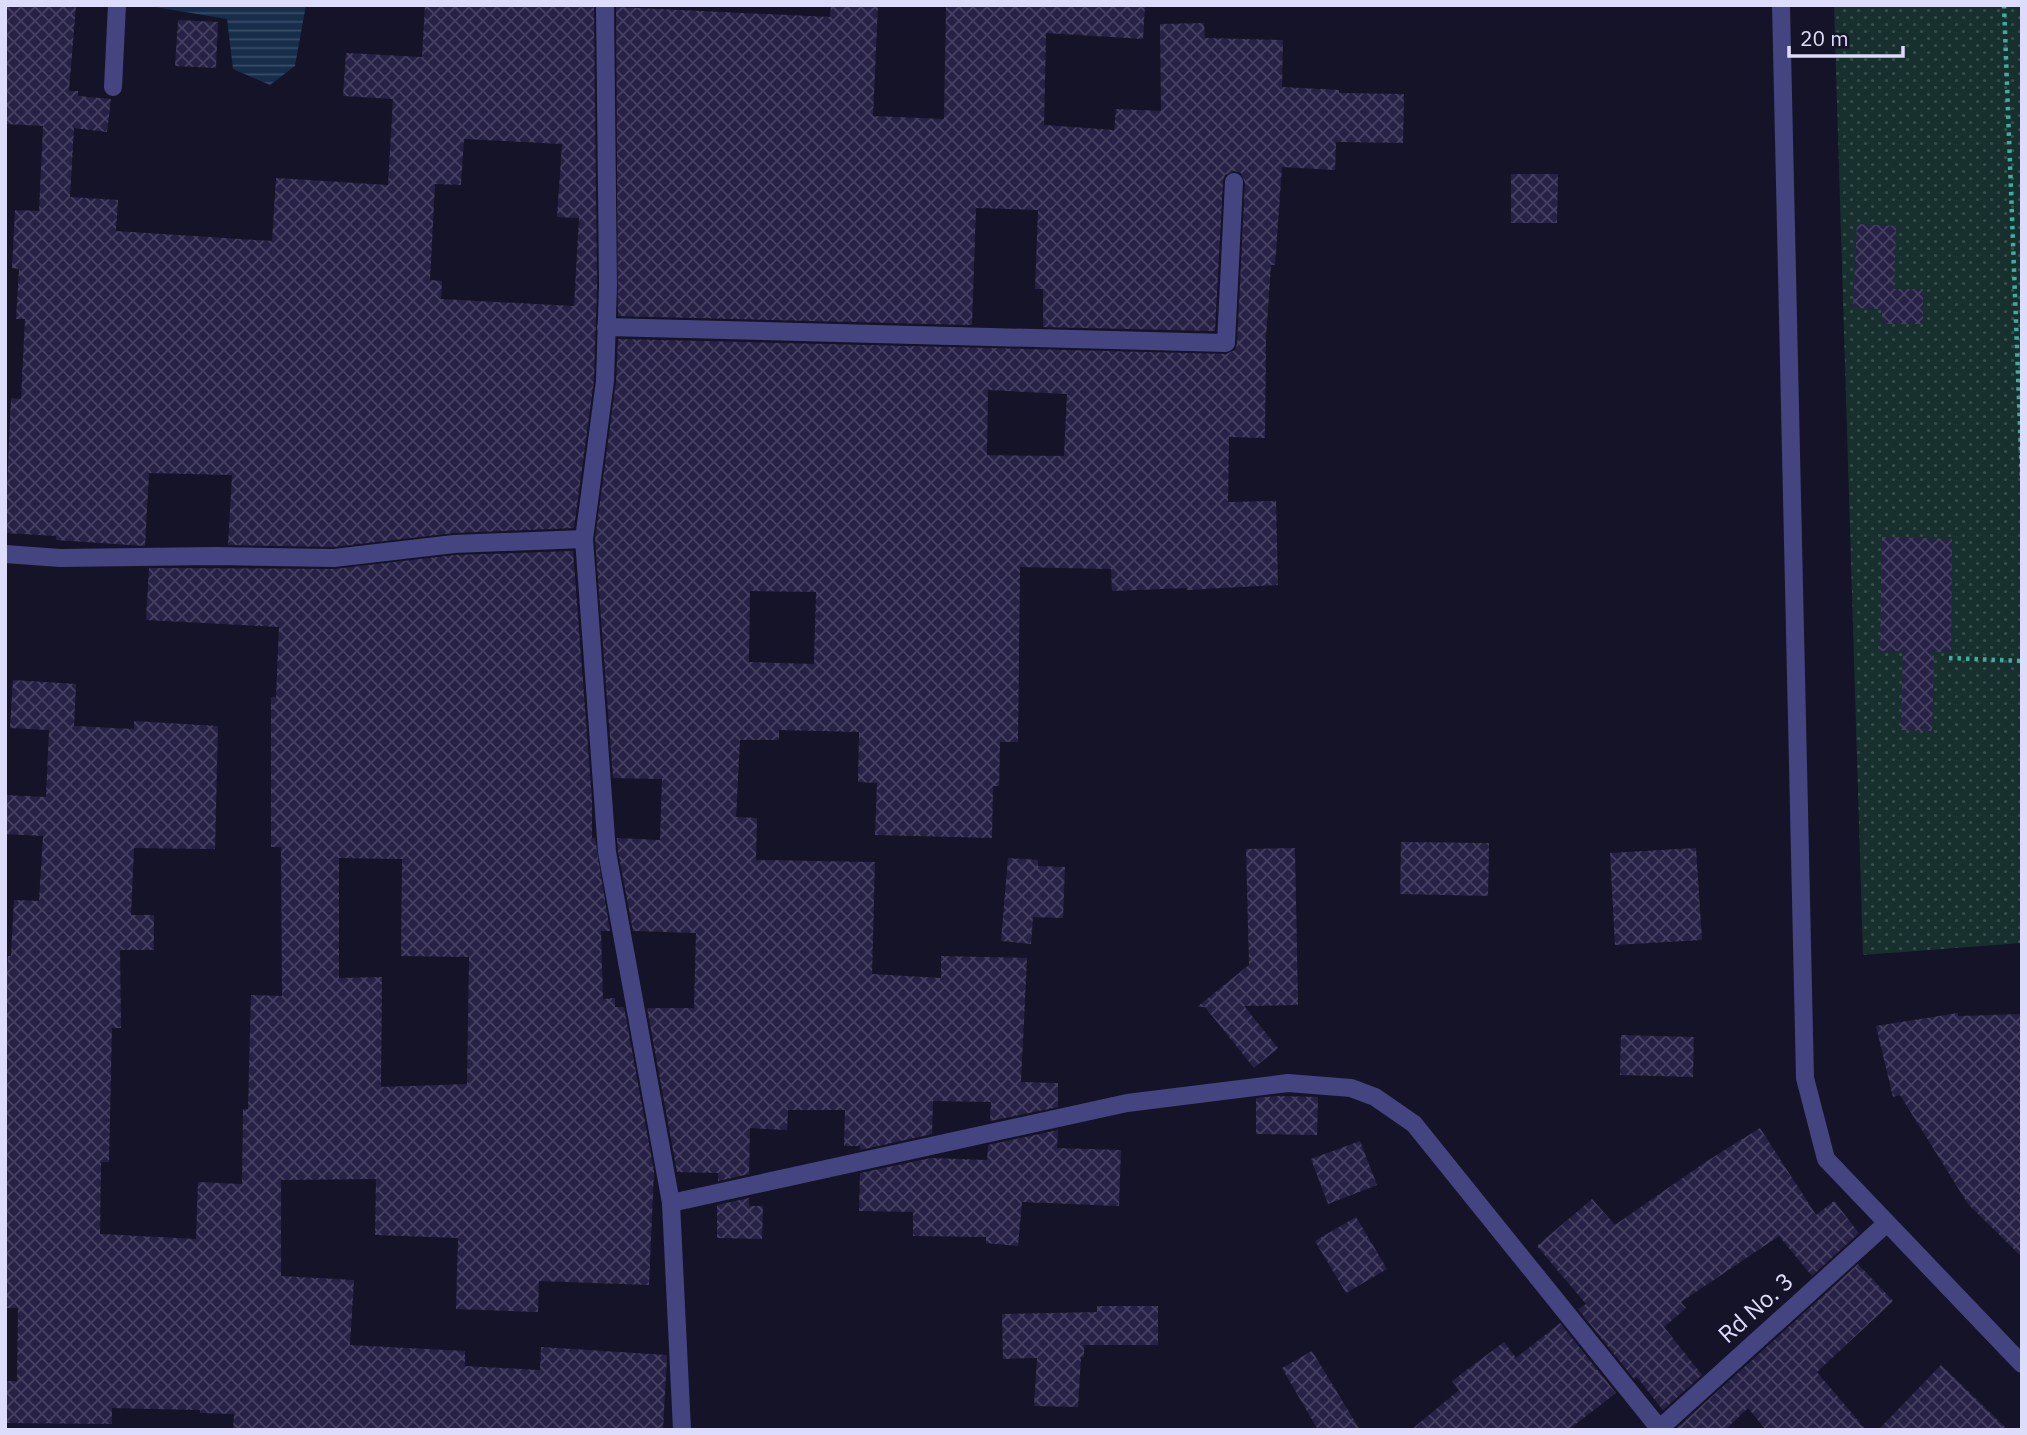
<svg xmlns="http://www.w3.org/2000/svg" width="2027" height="1435" viewBox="0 0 2027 1435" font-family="'IBM Plex Sans',sans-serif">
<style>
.park{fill:url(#park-dots)}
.water{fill:url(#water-rules)}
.building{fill:url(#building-cross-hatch);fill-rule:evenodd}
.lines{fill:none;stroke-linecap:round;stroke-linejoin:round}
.path{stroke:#3eada1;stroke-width:4.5;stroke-dasharray:3.5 5;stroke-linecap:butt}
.minor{stroke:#434480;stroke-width:18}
.labels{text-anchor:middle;stroke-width:5;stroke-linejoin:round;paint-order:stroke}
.street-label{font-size:24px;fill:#dedcfb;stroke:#151327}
</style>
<defs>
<pattern id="park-dots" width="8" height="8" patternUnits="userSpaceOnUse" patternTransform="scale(1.75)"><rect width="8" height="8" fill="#17302e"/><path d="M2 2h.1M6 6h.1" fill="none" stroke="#384d4d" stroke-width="1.8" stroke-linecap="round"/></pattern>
<pattern id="water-rules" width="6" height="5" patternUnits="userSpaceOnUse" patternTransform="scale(1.75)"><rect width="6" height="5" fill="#172e4b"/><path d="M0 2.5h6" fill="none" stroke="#384c66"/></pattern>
<pattern id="building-cross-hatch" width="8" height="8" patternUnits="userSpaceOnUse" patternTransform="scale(1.75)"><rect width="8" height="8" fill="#272145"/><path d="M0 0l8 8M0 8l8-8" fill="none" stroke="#464161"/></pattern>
</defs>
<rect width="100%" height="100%" fill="#151327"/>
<path class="park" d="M1834,5H2022V943L1863,955Z"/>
<path class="water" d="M143,5H306L295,66L270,85L233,69L227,19Z"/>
<g class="building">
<path d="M5,5H76L69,91H78V96L111,99L107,132L74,128L70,197L118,200L116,231L272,241L276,178L388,185L393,99L343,96L346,53L422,57L425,5H594L597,286L594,380L574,528L454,533L333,547L228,545L232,475L149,473L145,546L56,540V536L5,533L11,398L21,399L25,319H16L19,269L12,268L15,210L39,211L43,126L5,124ZM464,139L562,144L557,217L579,218L574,306L441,299L442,281L430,280L435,184L461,185Z"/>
<path d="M831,5H878L873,116L944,119L946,5H1145L1143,39L1046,33L1044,125L1114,130L1116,109L1161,111L1160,24L1204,23L1205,38L1283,40L1282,87L1339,90V93L1404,94L1403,143L1336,142L1335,170L1282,167L1275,265H1271L1266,338L1265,438L1229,437L1228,502L1276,501L1278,585L1187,590V588L1112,591L1111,569L1020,567L1018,742H1000L999,786H993L992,838L875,835L877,783L858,782L859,732L779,730V740H740L736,817L757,818L756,860L875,862L872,974L941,978V956L1027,958L1021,1082L1058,1083V1107L990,1121L991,1102L933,1101L932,1134L860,1150V1146H844L845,1110H788L787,1130L750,1128L749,1174L718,1181V1173L677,1172L647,1008H694L696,933L633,931L618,851L617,838L660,840L662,779L613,778L595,539L616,382L618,339L1226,354L1235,350L1237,344L1245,183L1241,173L1234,171L1225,175L1223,181L1215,331L1043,327V289H1035L1038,210L976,208L972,325L618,316L616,7L830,17ZM988,390L1067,394L1064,456L987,455ZM750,591L816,592L814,664L749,662Z"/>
<path d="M178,20L218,22L216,68L175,66Z"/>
<path d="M1511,174H1558L1557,223H1511Z"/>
<path d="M1857,224L1896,226L1894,289H1923V324H1882V309L1853,308Z"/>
<path d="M1882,537L1952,539L1951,652H1934L1932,731L1901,730L1903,651H1880Z"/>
<path d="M573,551L592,800V838H595L610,931H601L603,999L615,998V1007H624L654,1171L649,1285L539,1281L538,1312L456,1309L458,1238L375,1235L376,1179L281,1180V1276L354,1280L350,1345L465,1351V1366L540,1370L541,1347L667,1355L663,1430H233L234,1414L200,1413V1410L112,1408V1424L5,1423V1381H17L18,1308H5V1002L8,956H11L14,900L39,901L43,836L5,834V795L46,797L49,730L10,728L13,680L76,684L74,726L134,729V721L218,726L215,849L134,848L131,915H154V950H120L121,1028H112L109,1162H101L100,1234L196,1239L198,1182L242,1184L243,1109H248L251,995L282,996L281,847H271V697H276L279,627L146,620L149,568L334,569L455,555ZM339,858L402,859L401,956L469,957L467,1084L381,1087L382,977L339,978Z"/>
<path d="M1401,842L1489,843L1488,896L1400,894Z"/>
<path d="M1295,848L1298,1005L1244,1006L1278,1048L1254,1068L1205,1007H1197L1249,965L1246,849Z"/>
<path d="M1696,848L1702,940L1615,945L1610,853Z"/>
<path d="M1008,858L1038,860V866L1065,867L1063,918L1033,917L1031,944L1001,941Z"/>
<path d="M1958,1013V1016L2022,1014V1257L1968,1204L1900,1095L1893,1097L1876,1026Z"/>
<path d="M1621,1035L1694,1037L1693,1077L1620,1075Z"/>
<path d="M1278,1096L1318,1097L1317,1135L1256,1134V1098Z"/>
<path d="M1760,1128L1816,1215L1834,1201L1859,1233L1812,1276L1779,1236L1681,1302L1686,1308L1664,1327L1702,1375L1663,1410L1637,1377L1634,1379L1578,1309L1586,1304L1537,1246L1592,1199L1615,1225L1704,1163Z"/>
<path d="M1058,1130L1057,1148L1121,1150L1119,1206L1022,1202L1018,1246L986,1243V1237L913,1236V1212L859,1211L860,1173L931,1158L987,1160L988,1145Z"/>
<path d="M1360,1141L1377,1185L1328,1204L1311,1159Z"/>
<path d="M749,1198V1206H763L762,1239L717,1238V1205Z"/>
<path d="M1356,1217L1387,1269L1346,1293L1315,1241Z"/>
<path d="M1858,1264L1893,1301L1817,1372L1866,1430H1766L1748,1408L1725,1430H1678L1677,1428Z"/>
<path d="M1097,1306H1158V1345H1084V1357H1081L1078,1407L1034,1406L1037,1358L1003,1359L1002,1314L1097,1312Z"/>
<path d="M1560,1323L1616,1393L1568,1430H1411L1459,1390L1452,1381L1504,1342L1516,1358Z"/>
<path d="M1312,1351L1360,1430H1318L1282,1368Z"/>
<path d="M1941,1365L2008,1430H1878Z"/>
</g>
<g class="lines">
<g class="path">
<path d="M2004,5L2022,480"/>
<path d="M1949,658L2022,661"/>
</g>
<g class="minor">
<path d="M605,5L608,286L605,381L584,539L607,852L671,1203L682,1430"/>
<path d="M1781,5L1805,1078L1826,1159L2022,1364"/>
<path d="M113,87L117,5"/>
<path d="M606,327L1226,343L1234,182"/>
<path d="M5,554L60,558L216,556L334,558L454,544L584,539"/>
<path d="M671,1203L1127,1103L1288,1083L1351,1088L1375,1097L1414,1124L1659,1428"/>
<path d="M1658,1430L1887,1223"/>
</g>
</g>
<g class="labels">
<g class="street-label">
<text transform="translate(1756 1308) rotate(-42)" y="8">Rd No. 3</text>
</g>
</g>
<rect width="2027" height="1435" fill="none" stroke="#dedcfb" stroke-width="14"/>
<path d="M1789 46v10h114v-10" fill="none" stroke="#dedcfb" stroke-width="3.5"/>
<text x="1800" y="46" font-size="21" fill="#dedcfb" stroke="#151327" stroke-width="5" paint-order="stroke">20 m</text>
</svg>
